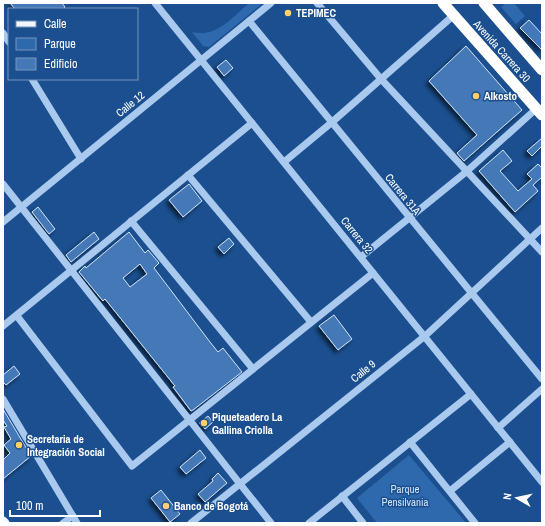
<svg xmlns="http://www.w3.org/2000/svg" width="545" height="526" viewBox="0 0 545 526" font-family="'Archivo Narrow',sans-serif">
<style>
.green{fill:#2e69ad}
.building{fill:#4478b7;stroke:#cfe3fa;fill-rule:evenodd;filter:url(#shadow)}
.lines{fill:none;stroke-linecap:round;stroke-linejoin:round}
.minor{stroke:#a9c9ee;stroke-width:7}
.major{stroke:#f0f6ff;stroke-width:9}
.highway{stroke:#fff;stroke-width:11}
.poi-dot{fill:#ffd166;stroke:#1b4f8f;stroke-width:1.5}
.labels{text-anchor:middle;stroke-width:3;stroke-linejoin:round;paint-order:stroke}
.poi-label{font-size:11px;font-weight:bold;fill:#fff;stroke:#1b4f8f;text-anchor:start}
.street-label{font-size:11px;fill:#fff;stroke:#1b4f8f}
.park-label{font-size:11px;fill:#cfe3fa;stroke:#1b4f8f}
</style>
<defs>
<filter id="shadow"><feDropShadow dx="-3" dy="3" stdDeviation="2" flood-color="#0009"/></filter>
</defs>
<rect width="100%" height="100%" fill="#1b4f8f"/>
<g class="green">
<path d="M249,3H263L209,47L203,46L192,32C216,38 232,18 249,3Z"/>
<path d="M506,3H514L525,16L516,24L501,7Z"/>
<path d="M409,455L466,523H377L357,498Z"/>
</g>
<g class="building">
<path d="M10,3H62L65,7L63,9H15Z"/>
<path d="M529,20L542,34V50L520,28Z"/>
<path d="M466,46L522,110L464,161L457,153L477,135L429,81Z"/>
<path d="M226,60L233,68L224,76L217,67Z"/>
<path d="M542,138V146L532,156L527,151Z"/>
<path d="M503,150L512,161L500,171L518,191L532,179L527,174L538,164L542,168V177L533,185L538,191L515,212L479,171Z"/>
<path d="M189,184L202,201L183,217L169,200Z"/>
<path d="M38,207L55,229L49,234L32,212Z"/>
<path d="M94,232L99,239L71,262L66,255Z"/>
<path d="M129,232L145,253L148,250L159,263L154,268L210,342L218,352L223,348L242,372L193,410L191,411L173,387L175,386L105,299L103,301L79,272L85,266L86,268ZM140,264L147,274L130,287L123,278Z"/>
<path d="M229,238L234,244L224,254L218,247Z"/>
<path d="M334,315L352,339L338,350L319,326Z"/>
<path d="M14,366L20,374L6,385L3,382V375Z"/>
<path d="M3,409L31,456L3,479V460L10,453L4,445L11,439L4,427L7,426L3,420Z"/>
<path d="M208,416L213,422L205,429L199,423Z"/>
<path d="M200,450L206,458L186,474L180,467Z"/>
<path d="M218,473L227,483L205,502L198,494L213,481L212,479Z"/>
<path d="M161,490L180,514L170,522L151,498Z"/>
</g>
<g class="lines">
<g class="minor">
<path d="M155,3L542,482"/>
<path d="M317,3L381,79L542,252"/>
<path d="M249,21L542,379"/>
<path d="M3,33L9,42"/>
<path d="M32,79L81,159"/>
<path d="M284,162L331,123L454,15"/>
<path d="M188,175L311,322"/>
<path d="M3,184L271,523"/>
<path d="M131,221L253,369"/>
<path d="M3,222L271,3"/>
<path d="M361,257L466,172L536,109"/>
<path d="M17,316L132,466L373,273"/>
<path d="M3,326L252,123"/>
<path d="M3,399L77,523"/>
<path d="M498,428L542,389"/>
<path d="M410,442L475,523"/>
<path d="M450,491L510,442"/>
<path d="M342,496L363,523"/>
<path d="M63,523L73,516"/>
<path d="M191,523L425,336L542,228"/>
<path d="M309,523L471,394"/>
</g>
<path class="major" d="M3,521L5,523"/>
<g class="highway">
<path d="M443,3L542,115"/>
<path d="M484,3L542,70"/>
</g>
</g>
<g class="poi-dot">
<circle cx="288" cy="13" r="4"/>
<circle cx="476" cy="96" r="4"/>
<circle cx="204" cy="423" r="4"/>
<circle cx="19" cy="445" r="4"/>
<circle cx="166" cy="506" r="4"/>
</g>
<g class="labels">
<g class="poi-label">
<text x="296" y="17">TEPIMEC</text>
<text x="484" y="100">Alkosto</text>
<text x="212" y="421">Piqueteadero La<tspan x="212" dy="13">Gallina Criolla</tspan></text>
<text x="27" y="443">Secretaria de<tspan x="27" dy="13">Integración Social</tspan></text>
<text x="174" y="510">Banco de Bogotá</text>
</g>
<g class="street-label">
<text transform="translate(502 51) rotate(48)" y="4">Avenida Carrera 30</text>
<text transform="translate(130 104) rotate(-39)" y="4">Calle 12</text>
<text transform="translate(403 194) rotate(51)" y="4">Carrera 31A</text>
<text transform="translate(357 235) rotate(51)" y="4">Carrera 32</text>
<text transform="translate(363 371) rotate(-39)" y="4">Calle 9</text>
</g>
<g class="park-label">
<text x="405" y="493">Parque<tspan x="405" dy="13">Pensilvania</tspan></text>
</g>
</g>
<rect width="545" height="526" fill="none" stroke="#ffffff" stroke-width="8"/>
<rect x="8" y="8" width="130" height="72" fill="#1b4f8f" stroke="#7695bc"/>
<rect x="16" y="21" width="20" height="6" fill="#f0f6ff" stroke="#7695bc"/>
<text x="44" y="28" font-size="12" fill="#ffffff">Calle</text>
<rect x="16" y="38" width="20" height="12" fill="#2e69ad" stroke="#7695bc"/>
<text x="44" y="48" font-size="12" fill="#ffffff">Parque</text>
<rect x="16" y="58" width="20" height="12" fill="#4478b7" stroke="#7695bc"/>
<text x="44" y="68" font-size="12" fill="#ffffff">Edificio</text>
<g transform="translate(517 498) rotate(279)" stroke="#1b4f8f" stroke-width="3" paint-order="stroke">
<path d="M0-3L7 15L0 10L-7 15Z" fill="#ffffff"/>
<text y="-6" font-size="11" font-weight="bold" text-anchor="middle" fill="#ffffff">N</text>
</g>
<path d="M10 510v6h90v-6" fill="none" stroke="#ffffff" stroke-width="2"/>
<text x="16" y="510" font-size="12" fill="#ffffff" stroke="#1b4f8f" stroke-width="3" paint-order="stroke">100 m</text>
</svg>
